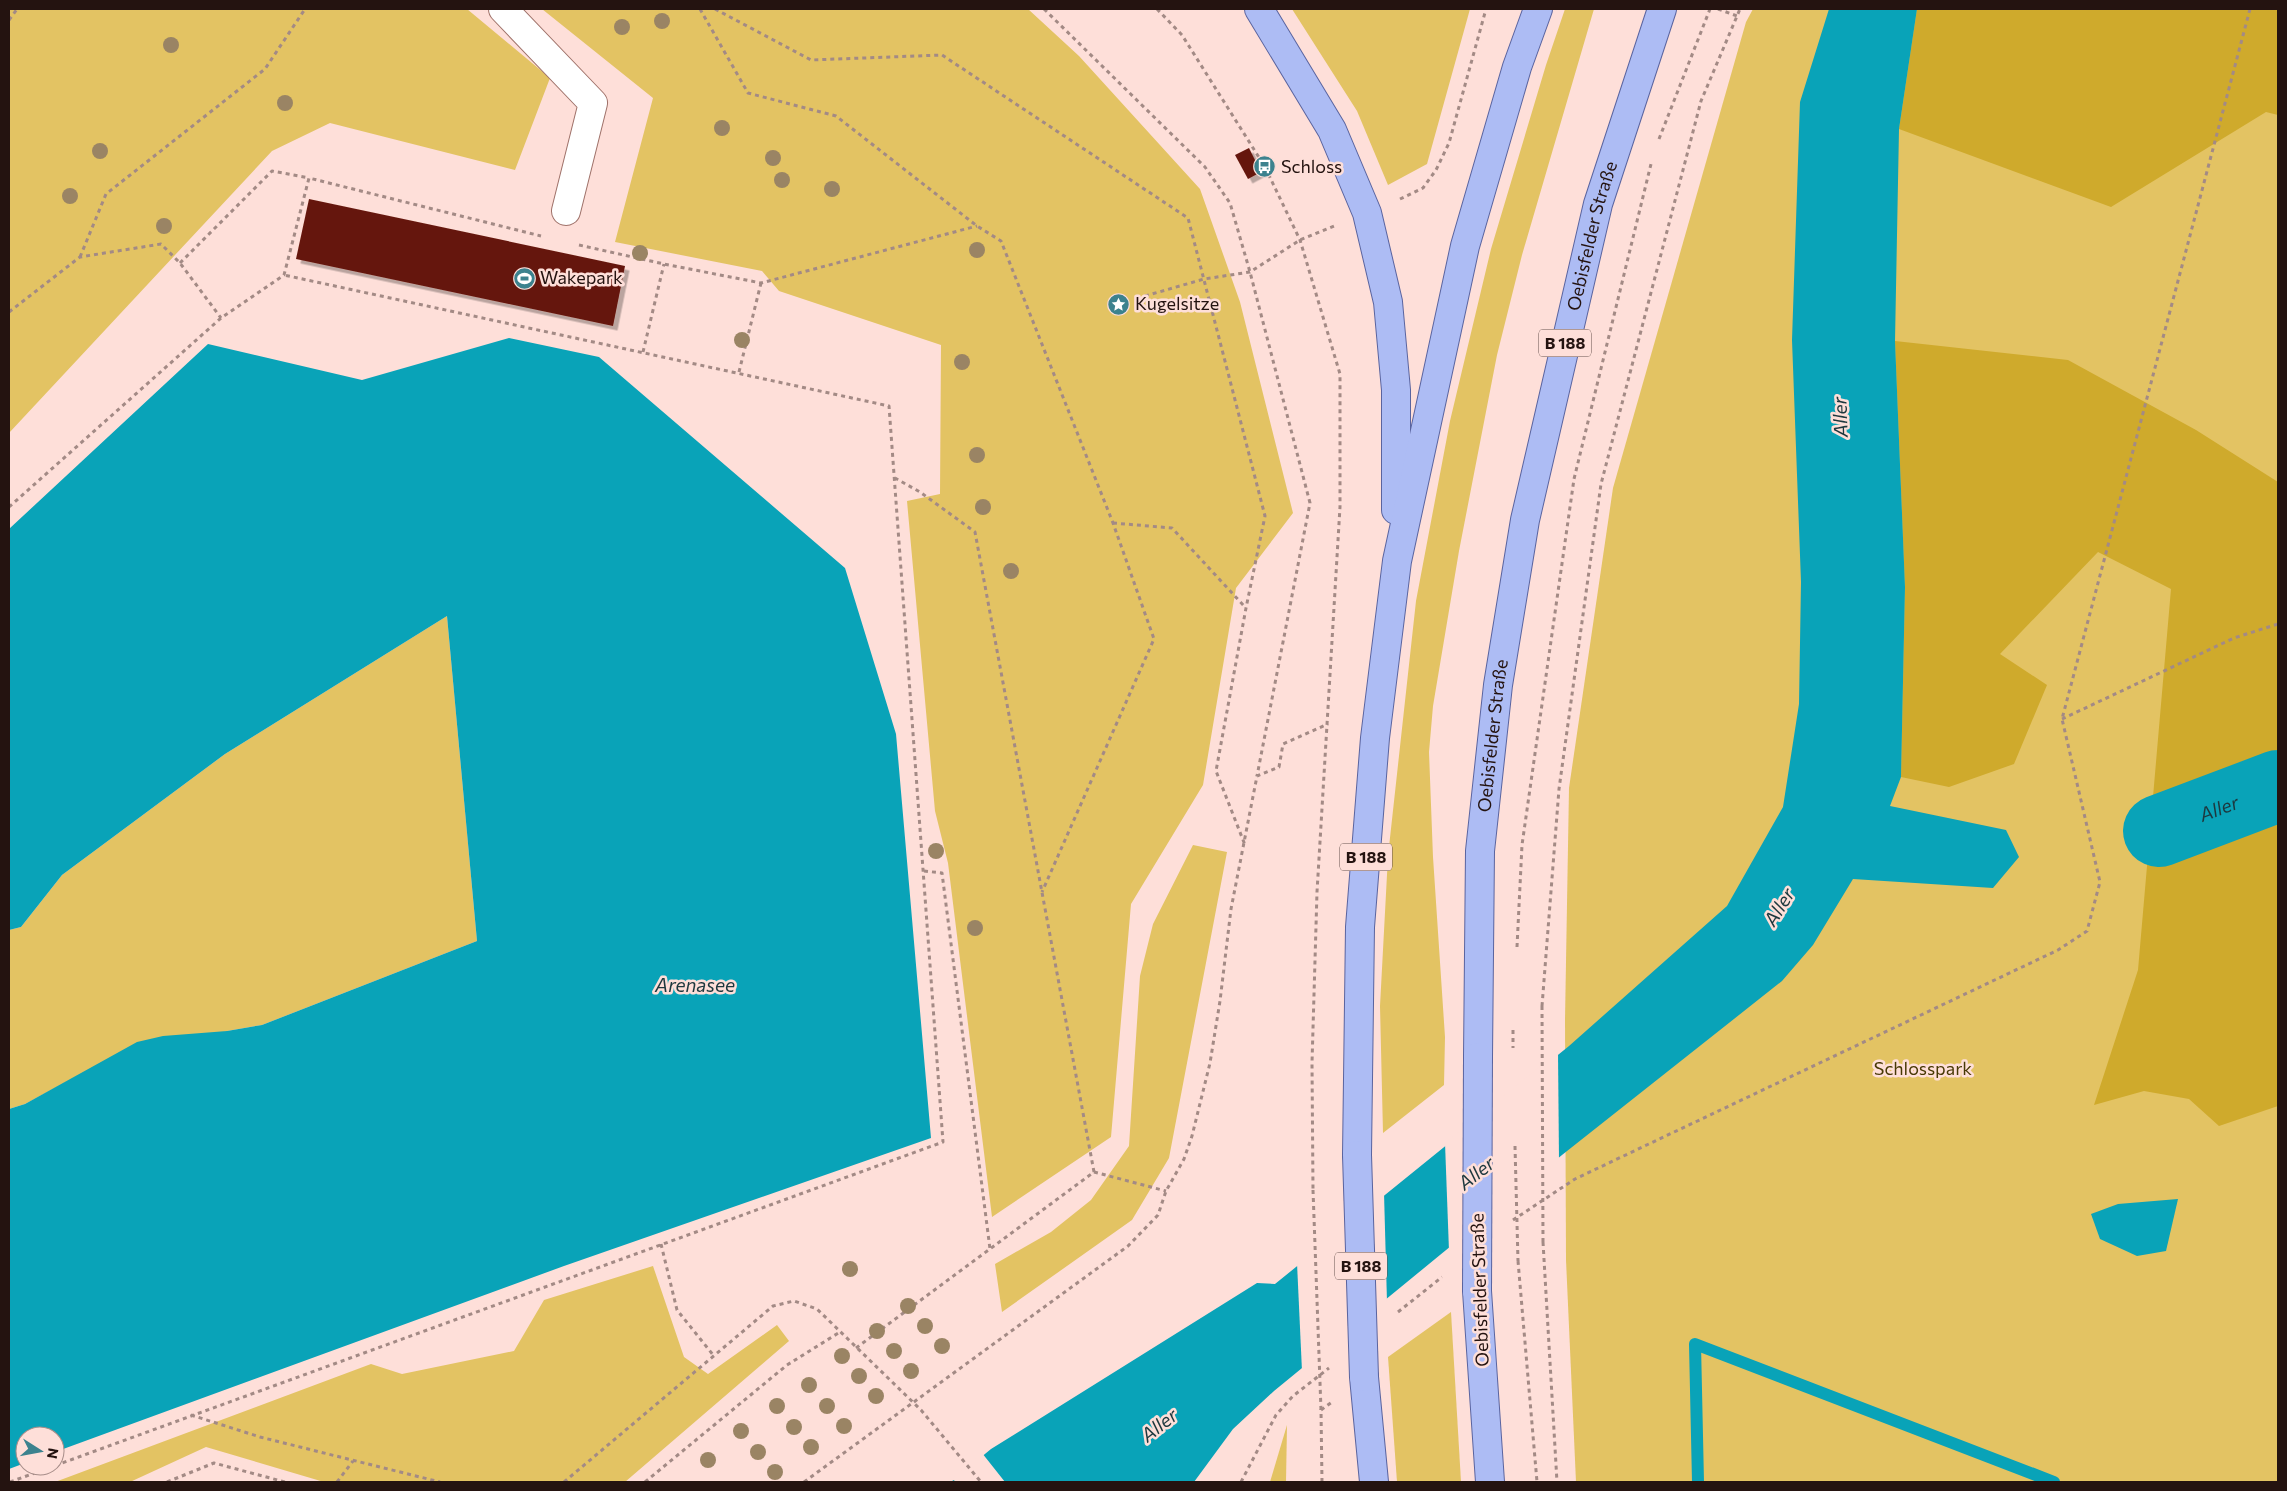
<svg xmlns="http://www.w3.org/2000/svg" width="2287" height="1491" viewBox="0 0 2287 1491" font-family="Commissioner,sans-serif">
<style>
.green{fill:#e3c363}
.forest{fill:#cfaa2c}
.water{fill:#09a3b8}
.pier{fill:#fedfd9}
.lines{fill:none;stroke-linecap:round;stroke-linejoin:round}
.stream{stroke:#09a3b8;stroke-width:12}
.river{stroke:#09a3b8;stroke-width:72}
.building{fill:#65170c;filter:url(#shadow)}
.minor-casing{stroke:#9f726a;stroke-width:30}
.major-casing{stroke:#5a649f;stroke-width:30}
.path{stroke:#a38a85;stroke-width:3;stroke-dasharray:4 4;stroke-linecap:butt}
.minor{stroke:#fff;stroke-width:28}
.major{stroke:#adbcf4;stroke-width:28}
.major-bridge-casing{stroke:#5a649f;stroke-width:30;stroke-linecap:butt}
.path-bridge{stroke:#a38a85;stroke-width:3;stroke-dasharray:4 4;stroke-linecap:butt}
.major-bridge{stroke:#adbcf4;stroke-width:28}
.tree{fill:#9a8464}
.labels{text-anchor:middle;stroke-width:5;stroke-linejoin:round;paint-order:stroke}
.shield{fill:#fedfd9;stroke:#65504c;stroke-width:1}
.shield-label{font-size:16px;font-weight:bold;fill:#241310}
.poi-label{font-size:18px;fill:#241310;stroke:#fedfd9;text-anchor:start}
.street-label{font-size:18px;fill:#241310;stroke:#fedfd9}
.park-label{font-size:18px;fill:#483905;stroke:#fedfd9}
.water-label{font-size:19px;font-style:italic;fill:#1d383e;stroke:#fedfd9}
</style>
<defs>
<filter id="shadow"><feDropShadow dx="4.5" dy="4.5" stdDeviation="0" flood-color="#0004"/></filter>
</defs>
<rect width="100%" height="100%" fill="#fedfd9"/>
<g class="green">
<path d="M9,9H467L550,78L515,170L330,123L272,151L9,433Z"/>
<path d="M542,9H1028L1079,56L1200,189L1240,302L1293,513L1236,588L1203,785L1131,904L1111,1137L992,1217L948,863L935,811L907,501L940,494L941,345L779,291L762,271L615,242L653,98Z"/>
<path d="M1292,9H1470L1427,164L1388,185L1357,111Z"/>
<path d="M1565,9H1594L1522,255L1497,355L1459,551L1433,706L1429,752L1433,857L1445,1037L1444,1085L1383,1133L1380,1006L1388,856L1416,601L1450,421L1491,249L1546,65Z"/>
<path d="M1753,9H2278V1482H1576L1566,1260L1565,1020L1569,788L1613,488L1746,22Z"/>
<path d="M447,616L477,941L262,1025L227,1031L79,1075L25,1104L9,1109V930L21,927L62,875L225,754Z"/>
<path d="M1193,845L1227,852L1169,1158L1132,1220L1002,1312L995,1264L1051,1232L1091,1200L1129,1146L1140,976L1153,924Z"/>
<path d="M653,1266L684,1357L708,1374L777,1325L789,1341L625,1482H324L206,1447L130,1482H55L371,1364L402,1374L514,1351L544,1300Z"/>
<path d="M1451,1312L1461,1482H1397L1388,1357Z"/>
<path d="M1287,1425L1286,1482H1270Z"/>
</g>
<g class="forest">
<path d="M1917,9H2278V115L2266,112L2111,207L1899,129Z"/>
<path d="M1895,341L2068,360L2196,430L2278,482V1106L2219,1126L2189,1099L2144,1091L2094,1105L2138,970L2171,589L2098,552L2000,654L2047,685L2014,764L1949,787L1901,777L1905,587Z"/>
</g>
<g class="water">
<path d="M1829,9H1917L1899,129L1895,341L1905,587L1901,777L1890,806L2006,830L2019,857L1993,888L1853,879L1813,945L1782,981L1562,1155L1274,1391L1233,1429L1194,1482H951L991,1449L1257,1283L1275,1284L1569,1046L1727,906L1783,807L1799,704L1801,582L1792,340L1800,102Z"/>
<path d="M509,338L599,357L845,568L896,734L931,1138L564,1266L55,1452V1436H25V1463L9,1469V1109L25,1104L137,1042L163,1036L227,1031L262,1025L477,941L447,616L225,754L62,875L21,927L9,930V529L208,344L362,380Z"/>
<path d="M2178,1199L2166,1251L2137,1256L2100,1239L2091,1214L2118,1204Z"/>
</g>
<g class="pier">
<path d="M1558,1052L1559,1161L1449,1251L1445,1143Z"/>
<path d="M1384,1193L1387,1302L1302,1371L1297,1263Z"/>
<path d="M982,1453L1005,1482H957L953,1480L948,1482Z"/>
</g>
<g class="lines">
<path class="stream" d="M1698,1482L1695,1344L2054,1482"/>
<path class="river" id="s1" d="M2159,831L2278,786"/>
</g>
<g class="building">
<path d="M1249,148L1261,172L1248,179L1235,155Z"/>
<path d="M309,199L625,266L613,326L296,259Z"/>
</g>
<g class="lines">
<defs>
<path id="minor" d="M503,9L593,103L566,211"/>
<g id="major">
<path d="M1259,9L1332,130L1367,213L1388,302L1396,390V510"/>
<path id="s2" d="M1478,1057L1480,851L1498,685L1525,520L1598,204L1662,9"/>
<path d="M1357,1155L1360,927L1375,738L1397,561L1465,246L1517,67L1538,9"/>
<path d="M1477,1291L1490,1482"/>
<path d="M1364,1377L1374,1482"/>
</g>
</defs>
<use href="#minor" class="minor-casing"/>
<use href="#major" class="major-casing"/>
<g class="path">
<path d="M700,9L748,93L836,116L977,226L1001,241L1113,523L1154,639L1042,892"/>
<path d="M715,9L811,60L942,55L1188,218L1265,516L1246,608L1216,771L1245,845"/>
<path d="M1044,9L1205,167L1230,203L1250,272L1310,503L1257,776"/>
<path d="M1157,9L1182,35L1265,167L1300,240L1340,374V507L1317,892L1312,1063L1313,1190"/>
<path d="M1718,9L1737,16"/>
<path d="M9,20L17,9"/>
<path d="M1659,139L1710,9"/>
<path d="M1400,199L1423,188L1436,170L1449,143L1486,9"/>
<path d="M579,245L664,264L761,283L977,226"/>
<path d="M80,257L106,194L265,69L305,9"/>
<path d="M180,263L272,171L309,178"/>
<path d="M1145,296L1204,279L1250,272L1300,240L1334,226"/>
<path d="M9,312L80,257L161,244L180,263L221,318"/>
<path d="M643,352L664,264"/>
<path d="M739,372L761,283"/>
<path d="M9,507L221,318L284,275L309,178L541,236"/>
<path d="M1113,523L1172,528L1245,607"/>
<path d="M2062,719L2234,638L2278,624"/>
<path d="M924,871L942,873L990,1249"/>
<path d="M1517,947L1522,845L1574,479L1651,164"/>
<path d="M1542,1006L1559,789L1601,484L1701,101L1740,9"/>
<path d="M1094,1172L1166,1191"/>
<path d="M1513,1220L1575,1179L2058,950L2087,931L2100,882L2062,719L2250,9"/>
<path d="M1543,1242L1557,1482"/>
<path d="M661,1244L677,1310L714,1356"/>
<path d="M1518,1261L1537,1482"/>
<path d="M1398,1312L1442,1277"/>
<path d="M856,1348L1094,1172L975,532L920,492L895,478"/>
<path d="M191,1415L260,1437L440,1482"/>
<path d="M10,1482L943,1142L889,406L284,275"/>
<path d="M167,1482L214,1463L285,1482"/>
<path d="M337,1482L353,1461"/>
<path d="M564,1482L773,1306L794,1301L817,1309L921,1410L981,1482"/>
<path d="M645,1482L787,1365L840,1332"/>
<path d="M804,1482L1128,1246L1158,1215L1166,1191L1184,1159L1192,1136L1210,1063L1220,1001L1231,909L1257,776L1279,767L1283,744L1328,724"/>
<path d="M1241,1482L1276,1415L1293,1396L1329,1368"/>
<path d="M1322,1482L1321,1410L1332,1402"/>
</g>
<use href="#minor" class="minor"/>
<use href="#major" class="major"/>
<defs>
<g id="major-bridge">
<path d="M1357,1155L1364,1377"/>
<path d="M1477,1291L1478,1057"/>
</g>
</defs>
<use href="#major-bridge" class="major-bridge-casing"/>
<g class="path-bridge">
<path d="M1542,1006L1543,1242"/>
<path d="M1513,1030V1048"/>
<path d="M1515,1146L1518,1261"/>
<path d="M1313,1190L1321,1410"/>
</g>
<use href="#major-bridge" class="major-bridge"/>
</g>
<g class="tree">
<circle cx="662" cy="21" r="8"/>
<circle cx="622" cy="27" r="8"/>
<circle cx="171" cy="45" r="8"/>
<circle cx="285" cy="103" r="8"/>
<circle cx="722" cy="128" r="8"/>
<circle cx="100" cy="151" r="8"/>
<circle cx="773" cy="158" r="8"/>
<circle cx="782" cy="180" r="8"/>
<circle cx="832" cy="189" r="8"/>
<circle cx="70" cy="196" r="8"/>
<circle cx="164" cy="226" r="8"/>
<circle cx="977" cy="250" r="8"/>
<circle cx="640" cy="253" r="8"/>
<circle cx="742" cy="340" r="8"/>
<circle cx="962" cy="362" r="8"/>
<circle cx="977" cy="455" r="8"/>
<circle cx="983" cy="507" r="8"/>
<circle cx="1011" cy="571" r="8"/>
<circle cx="936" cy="851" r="8"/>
<circle cx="975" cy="928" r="8"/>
<circle cx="850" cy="1269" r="8"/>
<circle cx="908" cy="1306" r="8"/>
<circle cx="925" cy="1326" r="8"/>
<circle cx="877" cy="1331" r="8"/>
<circle cx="942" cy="1346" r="8"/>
<circle cx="894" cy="1351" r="8"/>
<circle cx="842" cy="1356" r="8"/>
<circle cx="911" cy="1371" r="8"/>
<circle cx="859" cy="1376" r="8"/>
<circle cx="809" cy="1385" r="8"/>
<circle cx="876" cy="1396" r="8"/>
<circle cx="777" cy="1406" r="8"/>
<circle cx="827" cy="1406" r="8"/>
<circle cx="844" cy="1426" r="8"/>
<circle cx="794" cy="1427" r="8"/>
<circle cx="741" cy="1431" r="8"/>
<circle cx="811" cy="1447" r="8"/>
<circle cx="758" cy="1452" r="8"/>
<circle cx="708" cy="1460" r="8"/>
<circle cx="775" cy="1472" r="8"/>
</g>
<defs>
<symbol id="bus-disc" viewBox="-11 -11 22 22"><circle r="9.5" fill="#3c828e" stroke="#fedfd9"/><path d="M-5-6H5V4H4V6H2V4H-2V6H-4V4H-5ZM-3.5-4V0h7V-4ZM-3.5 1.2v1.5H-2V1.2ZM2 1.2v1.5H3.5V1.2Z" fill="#fff"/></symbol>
<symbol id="stadium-disc" viewBox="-11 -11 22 22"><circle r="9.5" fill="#3c828e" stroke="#fedfd9"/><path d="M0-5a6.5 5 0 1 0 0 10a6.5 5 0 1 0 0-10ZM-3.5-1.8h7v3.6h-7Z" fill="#fff"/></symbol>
<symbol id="sight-disc" viewBox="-11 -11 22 22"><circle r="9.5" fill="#3c828e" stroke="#fedfd9"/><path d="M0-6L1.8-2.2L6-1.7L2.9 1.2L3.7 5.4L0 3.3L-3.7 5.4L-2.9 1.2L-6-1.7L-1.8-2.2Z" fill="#fff"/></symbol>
</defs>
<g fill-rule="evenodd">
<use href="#bus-disc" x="1252" y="154" width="25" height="25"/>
<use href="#stadium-disc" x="512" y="266" width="25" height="25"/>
<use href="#sight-disc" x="1106" y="292" width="25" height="25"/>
</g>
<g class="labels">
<g class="shield">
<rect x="1539" y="329.5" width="52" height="27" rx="4"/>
<rect x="1340" y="843.5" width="52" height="27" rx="4"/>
<rect x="1335" y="1252.5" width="52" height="27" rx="4"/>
</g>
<g class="shield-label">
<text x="1565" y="349">B 188</text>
<text x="1366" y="863">B 188</text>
<text x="1361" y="1272">B 188</text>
</g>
<g class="poi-label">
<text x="1281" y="173">Schloss</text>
<text x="540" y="284">Wakepark</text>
<text x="1135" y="310">Kugelsitze</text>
</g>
<g class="street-label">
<text dy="6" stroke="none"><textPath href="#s2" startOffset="832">Oebisfelder Straße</textPath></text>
<text dy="6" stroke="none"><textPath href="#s2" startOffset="322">Oebisfelder Straße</textPath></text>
<text transform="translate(1480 1290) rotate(-92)" y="6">Oebisfelder Straße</text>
</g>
<g class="park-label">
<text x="1923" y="1075">Schlosspark</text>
</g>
<g class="water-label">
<text transform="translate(1840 417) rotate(-92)" y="7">Aller</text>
<text dy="7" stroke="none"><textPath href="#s1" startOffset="64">Aller</textPath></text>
<text transform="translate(1779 907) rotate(-58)" y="7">Aller</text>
<text x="695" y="992">Arenasee</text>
<text transform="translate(1476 1173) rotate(-38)" y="7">Aller</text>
<text transform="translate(1159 1425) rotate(-38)" y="7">Aller</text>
</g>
</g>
<rect width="2287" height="1491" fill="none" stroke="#241310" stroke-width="20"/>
<g transform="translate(40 1451) rotate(101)"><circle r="24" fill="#fedfd9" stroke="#a78d89"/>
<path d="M0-4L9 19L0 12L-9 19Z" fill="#3c828e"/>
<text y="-8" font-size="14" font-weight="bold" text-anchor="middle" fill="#241310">N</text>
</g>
</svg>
